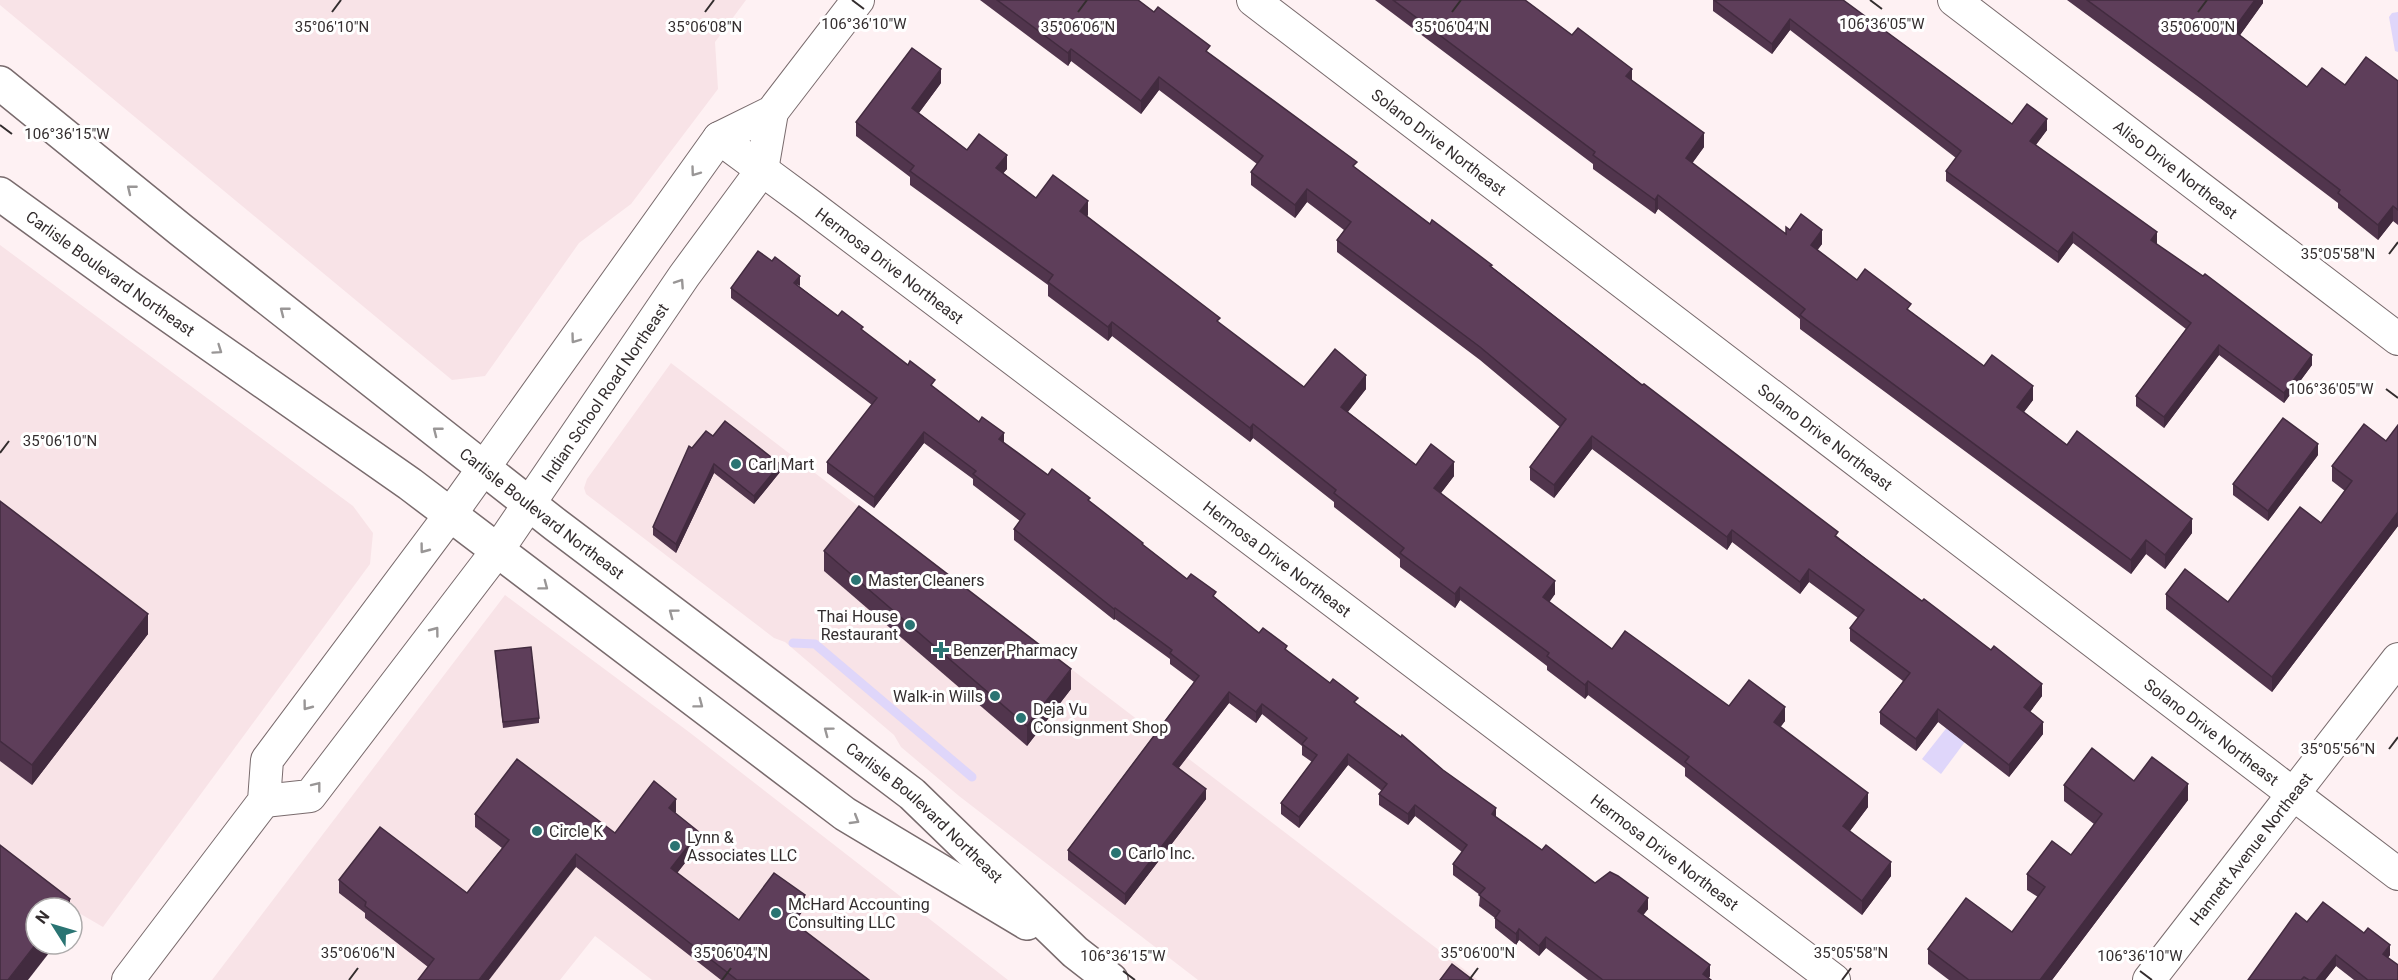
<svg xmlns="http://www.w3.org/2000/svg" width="2398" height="980" viewBox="0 0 2398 980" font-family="Roboto,sans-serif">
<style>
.built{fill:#f8e3e7}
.water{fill:#dfd6fa}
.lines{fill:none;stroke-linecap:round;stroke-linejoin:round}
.stream{stroke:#dfd6fa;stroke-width:9}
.minor-casing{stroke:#796b6d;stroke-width:34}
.major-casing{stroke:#796b6d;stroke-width:36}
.minor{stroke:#fff;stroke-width:32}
.major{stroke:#fff;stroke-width:33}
.wall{fill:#51354d}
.shaded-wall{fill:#422b3f}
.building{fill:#5e3e5a;stroke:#422b3f;stroke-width:1.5}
.oneway{stroke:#999696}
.ticks{fill:none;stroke:#332d2e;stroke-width:2}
.poi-dot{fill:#2a7473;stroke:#fff;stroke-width:2}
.labels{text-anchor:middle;stroke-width:6;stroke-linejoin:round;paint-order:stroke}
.street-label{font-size:16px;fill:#332d2e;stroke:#fff}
.poi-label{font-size:16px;fill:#332d2e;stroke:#fff;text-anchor:start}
.ticks-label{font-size:15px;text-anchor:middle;fill:#332d2e;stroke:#fff;stroke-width:6;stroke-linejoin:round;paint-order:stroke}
</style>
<rect width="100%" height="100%" fill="#fef1f3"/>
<g class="built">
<path d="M0,0H746L715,42L718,89L631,204L579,243L485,376L452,380L0,5Z"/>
<path d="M0,245L353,506L373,533L370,564L103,927L0,867Z"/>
<path d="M671,363L1478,980H1198L959,796L901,747L894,735L785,642L774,638L586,494L584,488L587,479Z"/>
<path d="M505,595L689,732L1008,980H652L595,936L560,980H212Z"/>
</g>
<g class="water">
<path d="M2398,12V52L2395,51L2389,17L2392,13Z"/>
<path d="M1952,721L1970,735L1941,774L1922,759Z"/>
</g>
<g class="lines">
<path class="stream" d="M793,643L815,644L972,777"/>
<defs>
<g id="minor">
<path id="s1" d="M1253,0L2398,874"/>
<path id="s2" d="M1954,0L2398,339"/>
<path id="s3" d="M719,138L807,203L1834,980"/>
<path id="s4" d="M264,801L310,796L497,551L684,276L762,170L772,112"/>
<path d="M128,980L264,801L267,760L450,515L719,138L772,112L858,0"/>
<path id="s5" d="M2149,980L2398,659"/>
</g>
<g id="major">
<path id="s6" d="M0,83L181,230L556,525L912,794L1075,952L1111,980"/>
<path id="s7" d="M0,194L127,286L410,484L845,814L1027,923"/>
</g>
</defs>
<use href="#minor" class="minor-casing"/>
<use href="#major" class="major-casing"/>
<use href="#minor" class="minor"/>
<use href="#major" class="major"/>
</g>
<g class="wall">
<path d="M980,0H1138L1210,54L1357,169L1430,224L1492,267L2042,696L2030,712L2043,734L2009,777L1938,722L1916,751L1880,724V712L1903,681L1850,641V628L1858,618L1809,582L1800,594L1732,542L1727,550L1592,449L1554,498L1530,480V467L1560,427L1480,360L1337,252V240L1344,230L1307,202L1295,218L1251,185V172L1257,164L1159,90L1141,114L1071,61L1068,66Z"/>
<path d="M1375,0H1525L1632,81L1704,147L1692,163L1786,234L1790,230L1822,244L1817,250L1857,280L1911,312L1984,366L2033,400L2024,412L2067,445L2192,533L2165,569L2146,554L2131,574L1800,329V319L1658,209L1655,214L1593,169V164Z"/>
<path d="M1713,0H1843L2012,124L2047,130L2036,145L2157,243L2156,244L2312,365L2284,403L2219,355L2164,428L2136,406V396L2186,329L2073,243L2058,263L1946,181V171L1956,158L1790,30L1772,54L1713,11Z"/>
<path d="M2067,0H2263V3L2240,35L2307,87L2345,85L2398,81V225L2393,221L2378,240L2338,208V203L2200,98Z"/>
<path d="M941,83L919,113L967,150L1007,169L1003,173L1036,198L1088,215L1087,216L1220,324L1304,387L1366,389L1348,412L1416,465L1454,476L1441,493L1555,594L1549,602L1612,649L1729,706L1785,721L1780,727L1868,807L1850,831L1891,876L1862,915L1685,776V768L1588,695L1585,699L1547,670V666L1460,600L1455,608L1400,567V559L1334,507V502L1253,438L1250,442L1112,336L1108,341L1048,296V285L910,185V177L856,136V122Z"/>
<path d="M772,261L799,286L838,316L863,331L1004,443L1048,475L1090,502L1143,545L1187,579L1216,598L1259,633L1287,651L1358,705L1496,817L1542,850L1595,883L1648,909L1643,915L1710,976L1709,978L1711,980H1588L1546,948L1539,956L1519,940L1516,945L1495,928V918L1479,906L1480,895L1453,875V864L1462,852L1415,816L1408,825L1379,805V794L1382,791L1348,765L1299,828L1281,814V803L1312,762L1302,755V746L1262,714L1256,723L1229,703L1179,768L1206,799L1125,905L1068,860V850L1194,682L1170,664V659L1115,619L1114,620L1014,540V529L1020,521L973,485V479L924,443L874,508L827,473V462L872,405L731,298V288Z"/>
<path d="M2398,425V526L2272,692L2166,609V594L2228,602L2321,523L2345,491L2332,481V466L2386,441Z"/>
<path d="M713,436L780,472L754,504L714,473L676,553L653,535V527L692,448Z"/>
<path d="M2318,455L2268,521L2233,495V484Z"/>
<path d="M0,501L148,634L32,785L0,761Z"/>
<path d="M824,551L1071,689L1027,746L824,571Z"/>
<path d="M495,651L539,718V723L503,728Z"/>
<path d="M2134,781L2188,800L2052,980H1949L1928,964V949L2012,932L2038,897L2027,890V874L2071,855L2094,824L2064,801V785Z"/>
<path d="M676,812L675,813L699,845L677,873L739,920L805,908L794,923L869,980H721L576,867L428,967L365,918V913L339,893V880L467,893L502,848L475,827V814L615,833Z"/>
<path d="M2307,922L2390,955L2388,958L2398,980H2354L2336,966L2325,980H2248Z"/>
</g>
<g class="shaded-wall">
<path d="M2255,0H2263V3L2233,45V30Z"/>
<path d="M1790,19V30L1772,54V44Z"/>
<path d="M1071,49V61L1068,66V53Z"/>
<path d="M941,69V83L912,122V108Z"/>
<path d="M1632,69V82L1626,76Z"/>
<path d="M1159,77V90L1141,114V101Z"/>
<path d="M2047,119V130L2030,152V141Z"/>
<path d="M1704,133V147L1686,172V158Z"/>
<path d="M1007,155V169L996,182V168Z"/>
<path d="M1307,189V202L1295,218V205Z"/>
<path d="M1658,195V209L1655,214V200Z"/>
<path d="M1088,201V215L1080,225V211Z"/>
<path d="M2393,206V221L2378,240V225Z"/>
<path d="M1822,230V244L1811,259V245Z"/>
<path d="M2073,232V243L2058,263V252Z"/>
<path d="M2157,232V243L2151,251V240Z"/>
<path d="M800,276V286L794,283Z"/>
<path d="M1112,322V336L1108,341V327Z"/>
<path d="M2219,345V355L2164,428V417Z"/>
<path d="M2312,355V365L2284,403V393Z"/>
<path d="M1366,375V389L1341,420V407Z"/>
<path d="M2033,386V400L2017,421V407Z"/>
<path d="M1253,424V438L1250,442V428Z"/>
<path d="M924,432V443L874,508V497Z"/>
<path d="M1004,433V443L999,439Z"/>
<path d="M1592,436V449L1554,498V485Z"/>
<path d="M2318,444V455L2268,521V511Z"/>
<path d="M1454,462V476L1434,502V488Z"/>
<path d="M714,464V473L676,553V544Z"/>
<path d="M780,464V472L754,504V496Z"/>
<path d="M2398,512V526L2272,692V677Z"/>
<path d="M2192,519V533L2165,569V555Z"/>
<path d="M1732,530V542L1727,550V537Z"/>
<path d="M2146,540V554L2131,574V560Z"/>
<path d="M1809,569V582L1800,594V582Z"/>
<path d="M1555,581V594L1543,611V597Z"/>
<path d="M1460,587V600L1455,608V594Z"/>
<path d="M1115,608V619L1114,620V609Z"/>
<path d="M148,614V634L32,785V765Z"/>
<path d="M1071,669V689L1027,746V726Z"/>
<path d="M1588,681V695L1585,699V685Z"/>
<path d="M2042,684V696L2024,720V707Z"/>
<path d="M1229,692V703L1173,775V764Z"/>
<path d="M1262,704V714L1256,723V712Z"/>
<path d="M1785,707V721L1774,736V722Z"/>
<path d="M1938,709V722L1916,751V739Z"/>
<path d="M2043,722V734L2009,777V765Z"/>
<path d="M1348,754V765L1299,828V817Z"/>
<path d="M2188,784V800L2052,980H2040Z"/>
<path d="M1206,789V799L1125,905V894Z"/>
<path d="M1868,793V807L1843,840V826Z"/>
<path d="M676,799V812L669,821V808Z"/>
<path d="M1415,805V816L1408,825V814Z"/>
<path d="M1496,808V819L1492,814Z"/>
<path d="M699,832V845L671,881V868Z"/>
<path d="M576,854V867L489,980H479Z"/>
<path d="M1891,862V876L1862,915V901Z"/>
<path d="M805,895V908L788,931V918Z"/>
<path d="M1648,898V909L1638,922V911Z"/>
<path d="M70,899V908H63Z"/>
<path d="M1519,929V940L1516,945V934Z"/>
<path d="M1546,937V948L1539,956V946Z"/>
<path d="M36,944H56L28,980H8Z"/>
<path d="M2390,945V955L2383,964V954Z"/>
<path d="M2336,955V966L2325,980H2316Z"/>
<path d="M1710,965V976L1707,980L1703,974Z"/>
</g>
<g class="building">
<path d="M997,0H1138L1154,12L1158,7L1210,46L1206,51L1357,162L1353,166L1430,224L1432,220L1492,265L1490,266L1642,385L1644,384L1838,532L1835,536L1922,601L1924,599L1991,650L1994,646L2042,684L2024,707L2043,722L2009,765L1938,709L1916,739L1880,712L1910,673L1850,628L1864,610L1809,569L1800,582L1732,530L1727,537L1592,436L1554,485L1530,467L1566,419L1480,347L1337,240L1351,222L1307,189L1295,205L1251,172L1263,156L1159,77L1141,101L1071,49L1068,53Z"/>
<path d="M1393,0H1525L1572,35L1578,28L1632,69L1626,76L1704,133L1686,158L1786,234V227L1790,230L1801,214L1822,230L1811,245L1857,280L1865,269L1911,304L1907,309L1984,366L1992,355L2033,386L2017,407L2067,445L2077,431L2192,519L2165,555L2146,540L2131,560L1800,315L1805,309L1658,195L1655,200L1593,155L1595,152Z"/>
<path d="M1714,0H1843L2012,124L2027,104L2047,119L2030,141L2157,232L2151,240L2203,276L2205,274L2312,355L2284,393L2219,345L2164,417L2136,396L2191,323L2073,232L2058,252L1946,171L1961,151L1790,19L1772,44Z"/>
<path d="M2087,0H2255L2233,30L2307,87L2322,68L2345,85L2366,57L2398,81V210L2393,206L2378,225L2338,193L2340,190L2200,83Z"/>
<path d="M912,48L941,69L912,108L967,150L979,134L1007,155L996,168L1036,198L1053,175L1088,201L1080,211L1220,318L1217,321L1304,387L1335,349L1366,375L1341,407L1416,465L1431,444L1454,462L1434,488L1555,581L1543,597L1612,649L1625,631L1729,706L1749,680L1785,707L1774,722L1868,793L1843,826L1891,862L1862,901L1685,762L1689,757L1588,681L1585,685L1547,656L1549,653L1460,587L1455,594L1400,553L1404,548L1334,493L1336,490L1253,424L1250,428L1112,322L1108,327L1048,282L1053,275L910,171L914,166L856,122Z"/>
<path d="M758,251L772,261L775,257L800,276L794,283L838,316L842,311L863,327L861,329L908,365L910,361L935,380L931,385L979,422L982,417L1004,433L999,439L1048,475L1052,469L1090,498L1088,500L1143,543L1142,544L1187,579L1191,574L1216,592L1213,596L1259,633L1263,628L1287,646L1285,649L1330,683L1333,679L1358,698L1354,702L1401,737L1402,735L1443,770L1496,808L1492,814L1542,850L1546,845L1595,883L1610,872L1618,876L1648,898L1638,911L1710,965L1703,974L1711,980H1603L1546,937L1539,946L1519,929L1516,934L1495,918L1500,911L1479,895L1485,888L1453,864L1467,845L1415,805L1408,814L1379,794L1387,784L1348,754L1299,817L1281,803L1317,755L1302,744L1307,738L1262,704L1256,712L1229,692L1173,764L1206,789L1125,894L1068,850L1199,676L1170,653L1172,650L1115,608L1114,609L1014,529L1025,514L973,474L976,471L924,432L874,497L827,462L877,398L731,288Z"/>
<path d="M2283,418L2318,444L2268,511L2233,484Z"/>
<path d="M725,421L780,464L754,496L714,464L676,544L653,527L689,446L692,448L706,431L713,436Z"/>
<path d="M2364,424L2386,441L2398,425V512L2272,677L2166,594L2185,569L2228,602L2300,507L2321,523L2352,481L2332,466Z"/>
<path d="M0,501L148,614L32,765L0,741Z"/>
<path d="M859,506L1071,669L1027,726L824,551Z"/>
<path d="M531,647L539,718L503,722L495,651Z"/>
<path d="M2092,748L2134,781L2152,757L2188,784L2040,980H1969L1928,949L1966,898L2012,932L2045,887L2027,874L2052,841L2071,855L2102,814L2064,785Z"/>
<path d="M517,759L615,833L654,781L676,799L669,808L699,832L671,868L739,920L774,873L805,895L788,918L869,980H737L576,854L479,980H418L434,959L365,906L366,902L339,880L380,827L467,893L509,840L475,814Z"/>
<path d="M0,845L70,899L63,908H36V944L8,980H0Z"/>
<path d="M2323,902L2364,933L2368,928L2390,945L2383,954L2398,965V980H2368L2336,955L2316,980H2309L2304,977L2301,980H2248L2296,913L2307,922Z"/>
<path d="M1452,964L1473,980H1440Z"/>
</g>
<defs><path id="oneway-chevron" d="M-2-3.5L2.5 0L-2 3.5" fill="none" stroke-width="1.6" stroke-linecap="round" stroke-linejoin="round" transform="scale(1.5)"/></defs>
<g class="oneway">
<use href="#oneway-chevron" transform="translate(695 172) rotate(126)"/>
<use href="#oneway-chevron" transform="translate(131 189) rotate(-141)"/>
<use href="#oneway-chevron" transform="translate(680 283) rotate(-56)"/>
<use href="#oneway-chevron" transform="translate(284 311) rotate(-142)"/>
<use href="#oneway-chevron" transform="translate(575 339) rotate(126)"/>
<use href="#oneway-chevron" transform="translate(218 350) rotate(35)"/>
<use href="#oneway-chevron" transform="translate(437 431) rotate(-142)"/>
<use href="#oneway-chevron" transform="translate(424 549) rotate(127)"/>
<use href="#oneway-chevron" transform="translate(544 586) rotate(37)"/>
<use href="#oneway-chevron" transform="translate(673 613) rotate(-143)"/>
<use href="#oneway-chevron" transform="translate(435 631) rotate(-53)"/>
<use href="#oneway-chevron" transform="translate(699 704) rotate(37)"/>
<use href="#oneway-chevron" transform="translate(307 706) rotate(127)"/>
<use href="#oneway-chevron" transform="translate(828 731) rotate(-143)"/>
<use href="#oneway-chevron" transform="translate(317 786) rotate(-52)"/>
<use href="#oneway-chevron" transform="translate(855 820) rotate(31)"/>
</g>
<path class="ticks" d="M852,0L864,9M1870,0L1882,9M332,12L341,0M705,12L714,0M1078,12L1087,0M1452,12L1461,0M2198,12L2207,0M0,125L12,134M2389,254L2398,242M2386,389L2398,398M0,453L9,441M2389,749L2398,737M1123,971L1135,980M2140,971L2152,980M349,980L358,968M722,980L731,968M1469,980L1478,968M1842,980L1851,968"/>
<g class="poi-dot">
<circle cx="736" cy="464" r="6"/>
<circle cx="856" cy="580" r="6"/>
<circle cx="910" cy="625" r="6"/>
<path d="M938 641h6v6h6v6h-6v6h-6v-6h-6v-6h6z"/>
<circle cx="995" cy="696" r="6"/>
<circle cx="1021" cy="718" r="6"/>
<circle cx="537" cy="831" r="6"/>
<circle cx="675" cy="846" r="6"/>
<circle cx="1116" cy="853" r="6"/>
<circle cx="776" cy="913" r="6"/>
</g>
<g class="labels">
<g class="street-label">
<text dy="6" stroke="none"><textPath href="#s1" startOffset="234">Solano Drive Northeast</textPath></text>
<text dy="6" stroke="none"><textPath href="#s2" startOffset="279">Aliso Drive Northeast</textPath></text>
<text dy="6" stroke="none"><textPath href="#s3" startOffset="213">Hermosa Drive Northeast</textPath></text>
<text dy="6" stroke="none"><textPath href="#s7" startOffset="136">Carlisle Boulevard Northeast</textPath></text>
<text dy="6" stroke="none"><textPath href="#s4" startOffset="546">Indian School Road Northeast</textPath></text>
<text dy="6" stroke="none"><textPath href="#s1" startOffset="720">Solano Drive Northeast</textPath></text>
<text dy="6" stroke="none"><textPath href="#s6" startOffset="692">Carlisle Boulevard Northeast</textPath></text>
<text dy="6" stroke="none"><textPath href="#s3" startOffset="699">Hermosa Drive Northeast</textPath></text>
<text dy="6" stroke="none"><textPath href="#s1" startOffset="1206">Solano Drive Northeast</textPath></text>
<text dy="6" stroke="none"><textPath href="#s6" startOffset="1178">Carlisle Boulevard Northeast</textPath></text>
<text dy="6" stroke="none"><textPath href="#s5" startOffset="166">Hannett Avenue Northeast</textPath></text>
<text dy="6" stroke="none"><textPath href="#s3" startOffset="1185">Hermosa Drive Northeast</textPath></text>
</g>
<g class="poi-label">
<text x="748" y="470">Carl Mart</text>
<text x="868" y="586">Master Cleaners</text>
<text x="898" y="622" text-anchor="end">Thai House<tspan x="898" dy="18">Restaurant</tspan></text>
<text x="953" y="656">Benzer Pharmacy</text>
<text x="983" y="702" text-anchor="end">Walk-in Wills</text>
<text x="1033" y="715">Deja Vu<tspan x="1033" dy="18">Consignment Shop</tspan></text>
<text x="549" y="837">Circle K</text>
<text x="687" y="843">Lynn &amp;<tspan x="687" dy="18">Associates LLC</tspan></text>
<text x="1128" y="859">Carlo Inc.</text>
<text x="788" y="910">McHard Accounting<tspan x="788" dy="18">Consulting LLC</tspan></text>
</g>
</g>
<g class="ticks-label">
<text x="864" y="29">106°36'10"W</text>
<text x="1882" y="29">106°36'05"W</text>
<text x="1452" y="32">35°06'04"N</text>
<text x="332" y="32">35°06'10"N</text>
<text x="705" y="32">35°06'08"N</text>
<text x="1078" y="32">35°06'06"N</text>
<text x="2198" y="32">35°06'00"N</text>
<text x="67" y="139">106°36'15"W</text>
<text x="2338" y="259">35°05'58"N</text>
<text x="2331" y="394">106°36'05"W</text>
<text x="60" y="446">35°06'10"N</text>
<text x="2338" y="754">35°05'56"N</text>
<text x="358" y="958">35°06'06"N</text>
<text x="731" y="958">35°06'04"N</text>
<text x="1478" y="958">35°06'00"N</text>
<text x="1851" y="958">35°05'58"N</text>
<text x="1123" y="961">106°36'15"W</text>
<text x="2140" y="961">106°36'10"W</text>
</g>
<g transform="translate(54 926) rotate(307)"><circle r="28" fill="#ffffff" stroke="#adabab" stroke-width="1.5"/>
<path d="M0-4.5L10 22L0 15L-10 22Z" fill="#2a7473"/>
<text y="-9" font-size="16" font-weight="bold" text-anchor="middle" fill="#332d2e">N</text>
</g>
</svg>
